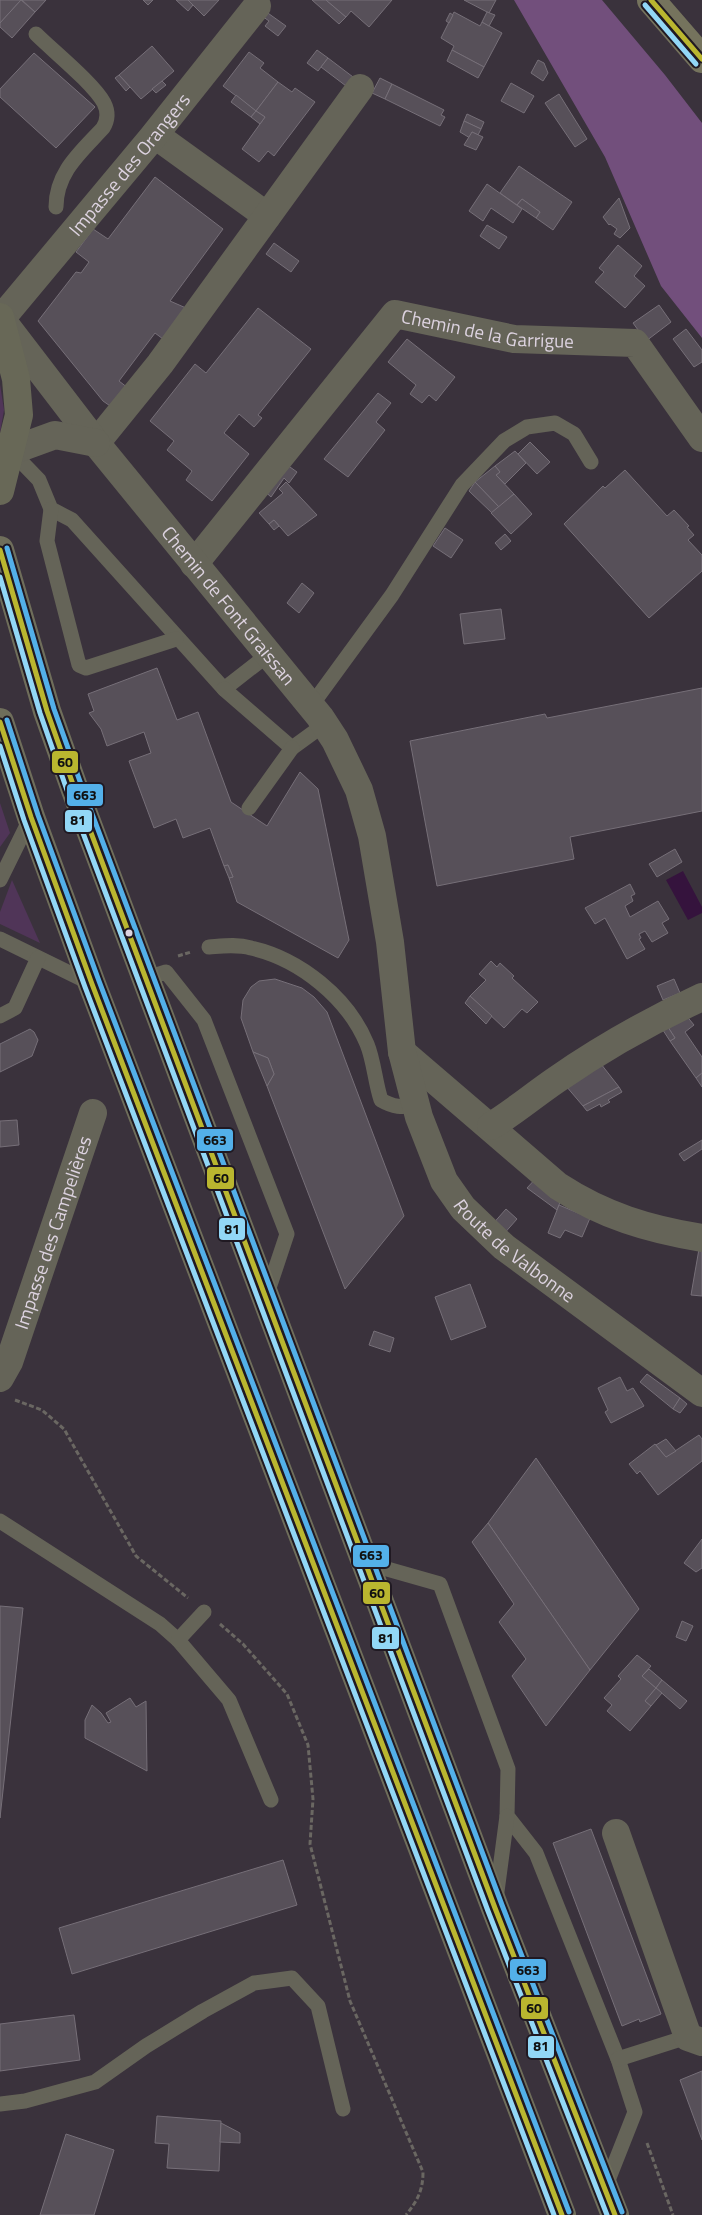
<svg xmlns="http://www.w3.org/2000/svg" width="702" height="2215" viewBox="0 0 702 2215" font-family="'Titillium Web',sans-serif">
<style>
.green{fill:#503558}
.forest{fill:#724f7c}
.water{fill:#35133d}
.building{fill:#575059;stroke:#766f78}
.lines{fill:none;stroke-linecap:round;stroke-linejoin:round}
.path{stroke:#6a6762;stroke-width:3;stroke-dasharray:5 2.5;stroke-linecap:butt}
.service{stroke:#656458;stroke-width:15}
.minor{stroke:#656458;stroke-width:28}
.tertiary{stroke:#656458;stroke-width:28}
.secondary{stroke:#686857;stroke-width:28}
.primary{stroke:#6f6e5b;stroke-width:28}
.motorway{stroke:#75735d;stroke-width:28}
.bus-1-casing{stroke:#201922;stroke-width:9}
.bus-2-casing{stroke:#201922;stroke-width:9}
.bus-3-casing{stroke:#201922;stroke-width:9}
.bus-1{stroke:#bab62f;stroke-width:5}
.bus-2{stroke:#92d7f6;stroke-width:5}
.bus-3{stroke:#53b0e9;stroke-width:5}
.bus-dot{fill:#dcd2df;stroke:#201922;stroke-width:2}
.labels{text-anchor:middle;stroke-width:4;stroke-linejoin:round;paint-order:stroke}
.street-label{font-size:19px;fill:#dcd2df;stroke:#201922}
.line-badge{stroke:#201922;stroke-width:2}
.pale-badge-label{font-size:14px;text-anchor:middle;font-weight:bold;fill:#111}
</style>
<rect width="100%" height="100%" fill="#3a323c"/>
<g class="green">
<path d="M0,384L4,410L0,433Z"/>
<path d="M0,803L10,833L0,847Z"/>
<path d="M12,880L40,943L0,924V912Z"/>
</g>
<path class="forest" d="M514,0H602L665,75L702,123V338L661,286L605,157Z"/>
<path class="water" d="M683,871L702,907V913L688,920L666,880Z"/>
<g class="building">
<path d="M0,0H21L0,23Z"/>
<path d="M21,0L35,12L12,38L0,27V23Z"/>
<path d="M22,0H46L35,12Z"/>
<path d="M143,0H153L148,5Z"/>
<path d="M176,0H188L193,5L188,11Z"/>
<path d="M188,0H219L204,16Z"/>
<path d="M312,0H326L346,17L339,24Z"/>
<path d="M326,0H392L369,27L351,11L346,17Z"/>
<path d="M464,0H496L489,13Z"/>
<path d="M265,11L286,26L278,36L265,26L269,21L262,16Z"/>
<path d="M454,12L480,26L482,22L502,33L484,67L452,50L454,46L441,38Z"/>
<path d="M487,12L495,15L489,26L482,22Z"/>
<path d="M450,13L453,15L449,23L446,21Z"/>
<path d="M152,46L174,71L141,99L119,75Z"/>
<path d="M317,50L328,58L318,71L307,63Z"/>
<path d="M452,50L484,67L478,78L447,61Z"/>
<path d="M249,52L264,63L260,68L278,82L256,111L223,86Z"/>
<path d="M34,53L95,107L56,148L0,97V89Z"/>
<path d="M328,58L357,80L350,89L321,67Z"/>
<path d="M538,60L544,63L548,73L543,81L531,73Z"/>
<path d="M119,75L130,87L126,91L115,78Z"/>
<path d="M380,78L392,84L385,99L372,93Z"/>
<path d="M162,81L166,85L156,93L152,89Z"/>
<path d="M278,82L292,92L295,88L315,102L274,156L268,151L259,162L242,149L265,117L256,111Z"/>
<path d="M511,83L534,96L524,113L501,101Z"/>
<path d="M392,84L444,110L441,115L445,117L440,126L385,99Z"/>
<path d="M559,94L587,139L575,147L545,103Z"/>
<path d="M236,95L256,111L251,117L231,102Z"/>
<path d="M256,111L265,117L260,124L251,117Z"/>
<path d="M467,114L484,122L481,129L464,121Z"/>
<path d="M464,121L481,129L478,135L472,132L470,138L460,132Z"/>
<path d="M472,132L483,137L476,150L464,145Z"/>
<path d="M519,166L572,202L553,230L536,218L540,212L522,199L517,205L500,193Z"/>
<path d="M155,177L223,229L170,301L186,308L163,339L155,333L119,381L128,388L113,408L103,401L38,321L76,272L81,273L89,262L76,252L93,229L108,239Z"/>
<path d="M487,184L522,209L513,223L491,208L483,221L469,211Z"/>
<path d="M619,198L630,228L620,238L614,234L617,229L610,224L609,225L603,217Z"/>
<path d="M522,199L540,212L536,218L517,205Z"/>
<path d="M487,225L507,237L499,249L480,236Z"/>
<path d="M274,243L299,261L291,272L266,254Z"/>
<path d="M618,245L642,266L634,276L645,286L625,308L595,282L604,272L599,268Z"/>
<path d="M659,305L671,322L646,341L633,323Z"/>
<path d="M258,308L311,349L258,415L262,418L254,427L239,414L224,433L249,454L212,501L186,480L192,471L167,450L174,441L150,421L195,364L206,373Z"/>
<path d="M686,329L702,350V362L694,367L673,339Z"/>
<path d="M407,339L455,377L436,401L429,395L422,403L410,394L416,385L388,362Z"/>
<path d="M378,393L391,403L376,422L385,430L348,477L324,459Z"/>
<path d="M530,442L550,462L537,474L518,454Z"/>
<path d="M515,451L526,463L505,484L496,475L500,472L495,466Z"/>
<path d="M283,462L297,472L289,483L284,478L271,497L261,488Z"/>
<path d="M495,466L500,472L496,475L514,494L499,507L475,482Z"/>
<path d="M625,470L667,516L674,510L689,526L687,527L694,535L688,540L702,555V571L649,618L564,524L603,486L605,488Z"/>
<path d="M286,482L317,515L288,536L274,520L269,524L259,513L283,493L279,489Z"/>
<path d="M475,482L499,507L492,513L469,491Z"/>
<path d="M514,494L532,514L511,534L491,513Z"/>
<path d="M274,520L279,526L274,530L269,524Z"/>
<path d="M445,528L463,540L451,558L433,546Z"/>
<path d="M505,534L511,541L501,550L495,543Z"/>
<path d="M302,583L314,593L299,613L287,603Z"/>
<path d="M501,609L505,639L464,644L460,614Z"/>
<path d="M157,668L177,720L198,712L231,802L267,826L300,772L318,789L349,940L338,958L237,902L229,878L233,877L228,865L224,866L210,828L183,838L176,819L154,828L129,761L151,753L144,732L107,746L101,729L89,713L94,711L88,694Z"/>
<path d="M702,688V811L570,837L574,859L437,886L410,741L545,714L547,718Z"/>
<path d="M675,849L682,862L657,877L649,864Z"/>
<path d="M228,865L233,877L229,878L224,866Z"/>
<path d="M630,884L635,894L631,896L633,901L625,906L630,917L658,901L669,919L662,923L668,933L652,942L645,931L639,934L641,938L639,939L645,949L627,959L605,918L595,924L585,908Z"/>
<path d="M491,961L497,967L500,963L514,976L512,978L538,1002L527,1013L522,1009L504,1028L470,996L486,980L479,974Z"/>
<path d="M275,979L302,988L314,997L327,1012L404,1216L345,1289L267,1086L274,1074L268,1058L253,1052L241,1018L243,1000L251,987L259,981Z"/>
<path d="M674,979L680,993L663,1000L657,986Z"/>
<path d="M470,996L492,1016L486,1024L465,1003Z"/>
<path d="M685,1014L694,1025L685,1032L702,1057V1073L696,1078L670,1041L675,1038L666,1024Z"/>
<path d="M666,1024L675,1038L670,1041L661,1027Z"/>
<path d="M30,1029L34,1032L38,1040L32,1056L0,1072V1044Z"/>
<path d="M253,1052L268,1058L274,1074L267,1086Z"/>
<path d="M601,1064L619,1087L583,1106L566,1086Z"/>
<path d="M702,1073V1087L696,1078Z"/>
<path d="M619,1087L622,1092L608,1100L610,1102L601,1107L600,1104L587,1111L583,1106Z"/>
<path d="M17,1120L19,1145L0,1147V1121Z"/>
<path d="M702,1140V1149L684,1161L679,1154Z"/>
<path d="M538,1176L562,1197L557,1210L527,1188Z"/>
<path d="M559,1205L590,1218L582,1237L565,1230L560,1238L548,1233Z"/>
<path d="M506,1209L517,1219L502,1236L491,1226Z"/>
<path d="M699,1249L702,1250V1296L691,1295Z"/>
<path d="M470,1284L486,1327L451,1340L435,1297Z"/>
<path d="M374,1331L394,1338L390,1352L369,1345Z"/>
<path d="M647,1374L680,1398L673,1409L640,1382Z"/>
<path d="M620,1377L627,1391L633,1388L644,1406L611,1423L605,1412L608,1410L598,1388Z"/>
<path d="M680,1398L687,1404L680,1413L673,1409Z"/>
<path d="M699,1435L702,1439V1461L658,1495L640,1471L637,1474L629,1464L655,1444L666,1457Z"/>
<path d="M666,1439L676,1451L666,1457L656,1445Z"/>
<path d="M536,1458L639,1609L590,1670L488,1523Z"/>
<path d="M488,1523L590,1670L546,1726L512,1676L526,1659L499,1622L514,1604L472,1542Z"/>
<path d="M702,1539V1568L696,1572L684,1563Z"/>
<path d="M0,1606L23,1608L0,1818Z"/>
<path d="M682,1621L693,1626L686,1641L676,1637Z"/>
<path d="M637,1655L651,1666L642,1676L656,1688L645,1701L651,1706L630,1731L607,1711L612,1705L604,1698L621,1679L618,1676Z"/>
<path d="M649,1669L662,1680L656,1688L642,1676Z"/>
<path d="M662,1680L687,1701L680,1709L656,1688Z"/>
<path d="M656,1688L662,1693L651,1706L645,1701Z"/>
<path d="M130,1698L136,1707L146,1701L147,1771L85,1738V1720L92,1705L101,1713L108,1723L111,1722L106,1713Z"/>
<path d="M591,1829L661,2014L640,2022L639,2019L622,2026L553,1843Z"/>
<path d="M283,1860L297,1905L72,1974L59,1928Z"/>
<path d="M74,2015L80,2060L0,2071V2024Z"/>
<path d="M702,2071V2140L680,2080Z"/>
<path d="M157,2116L221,2121L219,2171L167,2168L169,2144L155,2143Z"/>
<path d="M221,2123L240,2133V2143L220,2142Z"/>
<path d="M66,2134L114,2150L94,2215H40Z"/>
</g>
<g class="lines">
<g class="path">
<path d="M178,956L191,952"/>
<path d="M15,1400L42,1410L64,1429L136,1556L188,1598"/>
<path d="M220,1624L243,1644L287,1694L308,1745L313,1799L310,1844L350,2001L423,2172C423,2191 417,2201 406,2215"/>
<path d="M647,2143L673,2215"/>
</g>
<g class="service">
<path d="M36,34C53,51 93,83 104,103C108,111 108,120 103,128C81,152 56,172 56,207"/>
<path d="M11,451L39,480L51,509L72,520L224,689L269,654"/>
<path d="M51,509L47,541L79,665L86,668L176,639"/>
<path d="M224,689L292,748L325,724"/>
<path d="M311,706L392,595L462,485L504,441L527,427L555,423L574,434L591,462"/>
<path d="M249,808L292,748"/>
<path d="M0,880L31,817"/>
<path d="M0,939L92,984"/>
<path d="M209,947C223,946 237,944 251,948C300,959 348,998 367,1044C374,1061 375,1082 381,1100C393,1107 402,1108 416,1105"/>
<path d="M147,978L166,972L204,1020L287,1234L266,1297"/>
<path d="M0,1016L15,1008L38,958"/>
<path d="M0,1521L160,1624L178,1640L229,1700L271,1800"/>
<path d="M366,1563L440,1584L508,1769L507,1816L536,1853L618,2059L635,2112L605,2188"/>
<path d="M178,1640L204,1612"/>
<path d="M496,1899L507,1816"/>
<path d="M618,2059L693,2035"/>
<path d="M0,2104L25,2101L95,2082L146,2046L203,2011L254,1983L292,1978L318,2006L343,2109"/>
</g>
<g class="minor">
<path d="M155,135L267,216"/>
<path id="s1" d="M1,319L152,138L257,6"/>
<path d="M96,443L160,364L360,88"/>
<path id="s2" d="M194,564L395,314L514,339L635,343L702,438"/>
<path d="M402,1052L558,1186C604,1216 648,1229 702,1238"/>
<path d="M491,1126C514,1112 534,1095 556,1080C602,1048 652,1020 702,997"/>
<path id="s3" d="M0,1378L9,1362L93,1113"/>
<path d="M616,1833L688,2037L702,2042"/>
</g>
<g class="tertiary">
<path id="s4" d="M1,319L96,443L320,717L335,740L359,790L372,836L390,942L402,1052L419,1117L444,1181L463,1208L504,1247L702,1393"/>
<path d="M11,451L55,435L96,443"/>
</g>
<path class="secondary" d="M0,317L16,379L19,415L0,491"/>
<g class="primary">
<path d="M0,550L47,711L75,790L495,1908L615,2215"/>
<path d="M0,722L31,817L92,984L562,2215"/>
</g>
<path class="motorway" d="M651,0L702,59"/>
<defs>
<g id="bus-1">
<path d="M651,0L702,59"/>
<path d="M0,550L47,711L75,790L495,1908L615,2215"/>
<path d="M0,722L31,817L92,984L562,2215"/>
</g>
<g id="bus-2">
<path d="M645,5L696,64"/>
<path d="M0,577L40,713L68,793L488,1911L607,2215"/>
<path d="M0,746L24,820L85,987L554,2215"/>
</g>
<g id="bus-3">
<path d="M7,548L54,709L82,787L502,1905L622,2212"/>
<path d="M7,720L38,815L99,981L569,2212"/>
</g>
</defs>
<use href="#bus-1" class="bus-1-casing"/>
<use href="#bus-2" class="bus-2-casing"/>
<use href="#bus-3" class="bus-3-casing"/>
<use href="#bus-1" class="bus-1"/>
<use href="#bus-2" class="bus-2"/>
<use href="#bus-3" class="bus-3"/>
</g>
<circle class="bus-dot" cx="129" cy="933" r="4.5"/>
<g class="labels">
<g class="street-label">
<text dy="7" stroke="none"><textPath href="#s1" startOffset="201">Impasse des Orangers</textPath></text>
<text dy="7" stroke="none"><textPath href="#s2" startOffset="415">Chemin de la Garrigue</textPath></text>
<text dy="7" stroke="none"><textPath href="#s4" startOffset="366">Chemin de Font Graissan</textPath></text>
<text dy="7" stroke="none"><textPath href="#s3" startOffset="155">Impasse des Campelières</textPath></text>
<text dy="7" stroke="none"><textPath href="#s4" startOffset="1095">Route de Valbonne</textPath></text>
</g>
</g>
<g class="line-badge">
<rect x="51" y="750" width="28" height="24" rx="5" fill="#bab62f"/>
<rect x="66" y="783" width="38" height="24" rx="5" fill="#53b0e9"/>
<rect x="64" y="809" width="29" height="24" rx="5" fill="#92d7f6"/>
<rect x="196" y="1128" width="38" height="24" rx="5" fill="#53b0e9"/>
<rect x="206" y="1166" width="29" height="24" rx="5" fill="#bab62f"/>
<rect x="218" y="1217" width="28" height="24" rx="5" fill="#92d7f6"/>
<rect x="352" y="1544" width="38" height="24" rx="5" fill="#53b0e9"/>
<rect x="362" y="1581" width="29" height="24" rx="5" fill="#bab62f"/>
<rect x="371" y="1626" width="29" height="24" rx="5" fill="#92d7f6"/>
<rect x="509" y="1958" width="38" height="24" rx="5" fill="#53b0e9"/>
<rect x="520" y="1996" width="29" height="24" rx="5" fill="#bab62f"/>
<rect x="527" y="2035" width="28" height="24" rx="5" fill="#92d7f6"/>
</g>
<g class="pale-badge-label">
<text x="65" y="767">60</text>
<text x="85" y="800">663</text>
<text x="78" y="825">81</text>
<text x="215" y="1145">663</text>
<text x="221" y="1183">60</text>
<text x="232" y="1234">81</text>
<text x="371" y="1560">663</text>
<text x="377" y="1598">60</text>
<text x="386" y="1643">81</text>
<text x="528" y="1975">663</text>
<text x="534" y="2013">60</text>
<text x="541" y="2051">81</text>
</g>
</svg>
